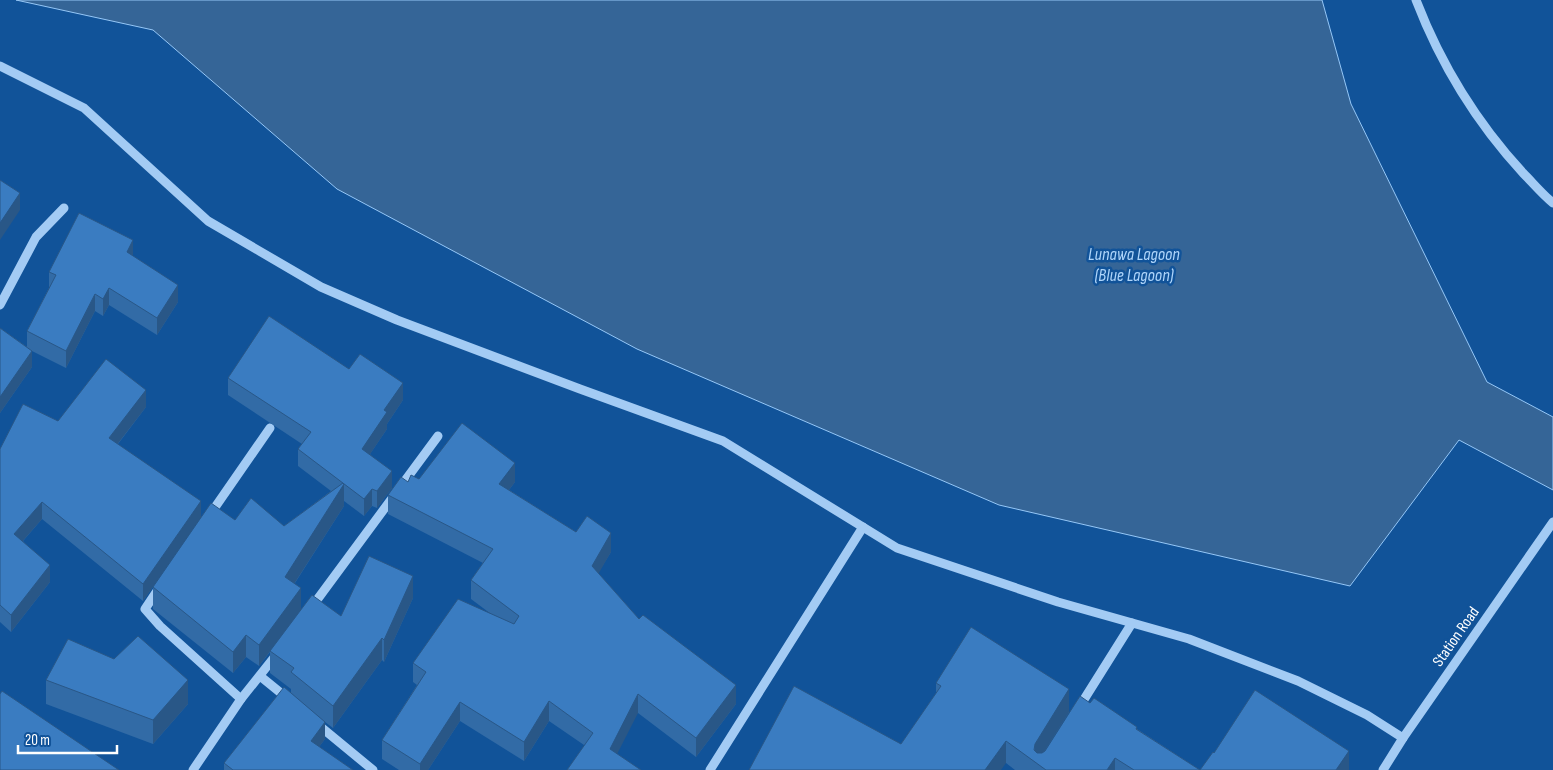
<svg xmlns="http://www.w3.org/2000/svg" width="1553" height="770" viewBox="0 0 1553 770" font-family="'Sofia Sans Condensed',sans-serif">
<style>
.water{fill:#356597;stroke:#95c7f7}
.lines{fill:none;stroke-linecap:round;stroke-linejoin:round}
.minor{stroke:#a3cbf4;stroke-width:9}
.wall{fill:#326ba6}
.shaded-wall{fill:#295787}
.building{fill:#3a7cc1;stroke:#295787}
.labels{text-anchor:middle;stroke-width:5;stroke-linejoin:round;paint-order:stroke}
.street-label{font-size:16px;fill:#fff;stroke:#115399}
.water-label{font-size:18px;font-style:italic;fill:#afd5fa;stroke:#115399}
</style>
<rect width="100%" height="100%" fill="#115399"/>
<path class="water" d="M16,0H1322L1351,104L1487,382L1553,417V490L1459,440L1350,586L999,505L637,349L337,189L153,30Z"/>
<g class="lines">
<g class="minor">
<path d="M1416,0C1441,65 1476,122 1523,173C1533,183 1542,194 1553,203"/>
<path d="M0,66L84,108L208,221L321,287L397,320L580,389L723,441L897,548L1058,602L1189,639L1298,681L1367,715L1403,738"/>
<path d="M0,305L36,237L64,208"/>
<path d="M209,516L270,428"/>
<path d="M159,588L145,609L160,626L241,699"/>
<path d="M311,608L438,436"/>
<path d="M260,676L287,698"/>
<path d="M1078,709L1132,623"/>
<path d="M316,723L373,770"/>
<path d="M193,770L241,699L276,655"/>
<path d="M710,770L863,527"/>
<path d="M1383,770L1403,738L1553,522"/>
</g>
</g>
<g class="wall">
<path d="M133,256L178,302L157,335L109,305L103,316L95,311L66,368L32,351V367L0,413V328L27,347V331L49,288V272Z"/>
<path d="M349,369L403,400L387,424V429L370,454L392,488L377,508L372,506L364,516L344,501V506L295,583L301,609L341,616L413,598L384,662L382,660L333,728L325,722V739L319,747L353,770H224V763L291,693V689L270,673V652L259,666L246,657L233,673L153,609V587L235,520L284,526L331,491L298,466V449L302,444L228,395V378Z"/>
<path d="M146,407L118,444L201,518L143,601L42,519L23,541L50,582L11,632L0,622V449L58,421Z"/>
<path d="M408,482H515L509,490L576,532L611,552L598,573L639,619L736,704L696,757L638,713L584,745L549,721L524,761L460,721L428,770H399L382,759V740L417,685L413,682V663L491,614L471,599V580L483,563L388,514V495Z"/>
<path d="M46,680L188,704L153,744L46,704Z"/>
<path d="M936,683L1069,712L1044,752L1090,703L1137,729L1200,770H1015L1006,763L901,744L936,694Z"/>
</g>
<g class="shaded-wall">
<path d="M20,193V210L0,240V223Z"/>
<path d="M133,240V257L127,252Z"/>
<path d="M178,285V302L157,335V318Z"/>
<path d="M109,288V305L103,316V299Z"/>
<path d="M95,294V311L66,368V351Z"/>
<path d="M32,351V367L0,413V397Z"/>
<path d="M403,383V400L387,424V429L362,466V449L384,410Z"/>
<path d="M146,390V407L109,455V438Z"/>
<path d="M515,463V482L499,503V484Z"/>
<path d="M392,471V488L377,508V491Z"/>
<path d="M344,484V506L285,598V577Z"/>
<path d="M372,489V506L364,516V499Z"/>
<path d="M201,501V518L143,601V584Z"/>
<path d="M42,502V519L14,551V534Z"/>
<path d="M611,533V552L592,585V566Z"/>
<path d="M50,565V582L11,632V615Z"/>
<path d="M413,576V598L384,662V640Z"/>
<path d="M301,588V610L259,666V645Z"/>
<path d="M246,635V657L233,673V652Z"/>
<path d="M382,638V660L333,728V706Z"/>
<path d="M188,680V704L153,744V720Z"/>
<path d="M736,685V704L696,757V738Z"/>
<path d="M1069,689V712L1037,763L1034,761L1035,744Z"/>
<path d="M638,694V713L610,768V749Z"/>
<path d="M549,701V721L524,761V742Z"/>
<path d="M460,702V721L428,770H420V764Z"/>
<path d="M325,722V739L311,758V741Z"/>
<path d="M1006,741V763L1001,770H985Z"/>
<path d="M1349,751V770H1336Z"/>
<path d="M1115,758V770H1107Z"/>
</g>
<g class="building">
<path d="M0,180L20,193L0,223Z"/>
<path d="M79,213L133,240L127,252L178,285L157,318L109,288L103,299L95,294L66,351L27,331L56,275L49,272Z"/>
<path d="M269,316L349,369L360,354L403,383L384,410L387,412L362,449L392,471L377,491L372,489L364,499L298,449L311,432L228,378Z"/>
<path d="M0,328L32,351L0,397Z"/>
<path d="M106,359L146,390L109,438L201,501L143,584L42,502L14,534L50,565L11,615L0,605V449L23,404L58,421Z"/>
<path d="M462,423L515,463L499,484L576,532L587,516L611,533L592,566L639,619L643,615L736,685L696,738L638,694L610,749L641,770H567L593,733L549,701L524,742L460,702L420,764L382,740L426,672L413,663L458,599L514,624L519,616L471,580L493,549L388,495L401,477L408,482L411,475L419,479Z"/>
<path d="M343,483L344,484L285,577L301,588L259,645L246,635L233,652L153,587L211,503L235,520L251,498L284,526Z"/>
<path d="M369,556L413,576L384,640L382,638L333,706L291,672L294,668L270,651L312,595L341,616Z"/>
<path d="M971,627L1069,689L1035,744L1034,750L1037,753H1042L1045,751L1080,696L1090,703L1094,698L1137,727L1136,729L1200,770H1134L1115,758L1107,770H1046L1006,741L985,770H749L794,686L901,744L941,686L936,683Z"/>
<path d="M138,636L188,680L153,720L46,680L68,639L114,659Z"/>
<path d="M284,687L325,722L311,741L353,770H233L224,763Z"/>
<path d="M1255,690L1349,751L1336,770H1200L1213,752L1214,753Z"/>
<path d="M2,691L119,770H0V694Z"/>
</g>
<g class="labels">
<g class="street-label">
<text transform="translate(1455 636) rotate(-55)" y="6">Station Road</text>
</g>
<g class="water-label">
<text x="1134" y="260">Lunawa Lagoon<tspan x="1134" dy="21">(Blue Lagoon)</tspan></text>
</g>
</g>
<path d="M18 745v8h99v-8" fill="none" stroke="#ffffff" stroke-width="2.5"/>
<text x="25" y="745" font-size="15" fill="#ffffff" stroke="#115399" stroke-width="4" paint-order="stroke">20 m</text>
</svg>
